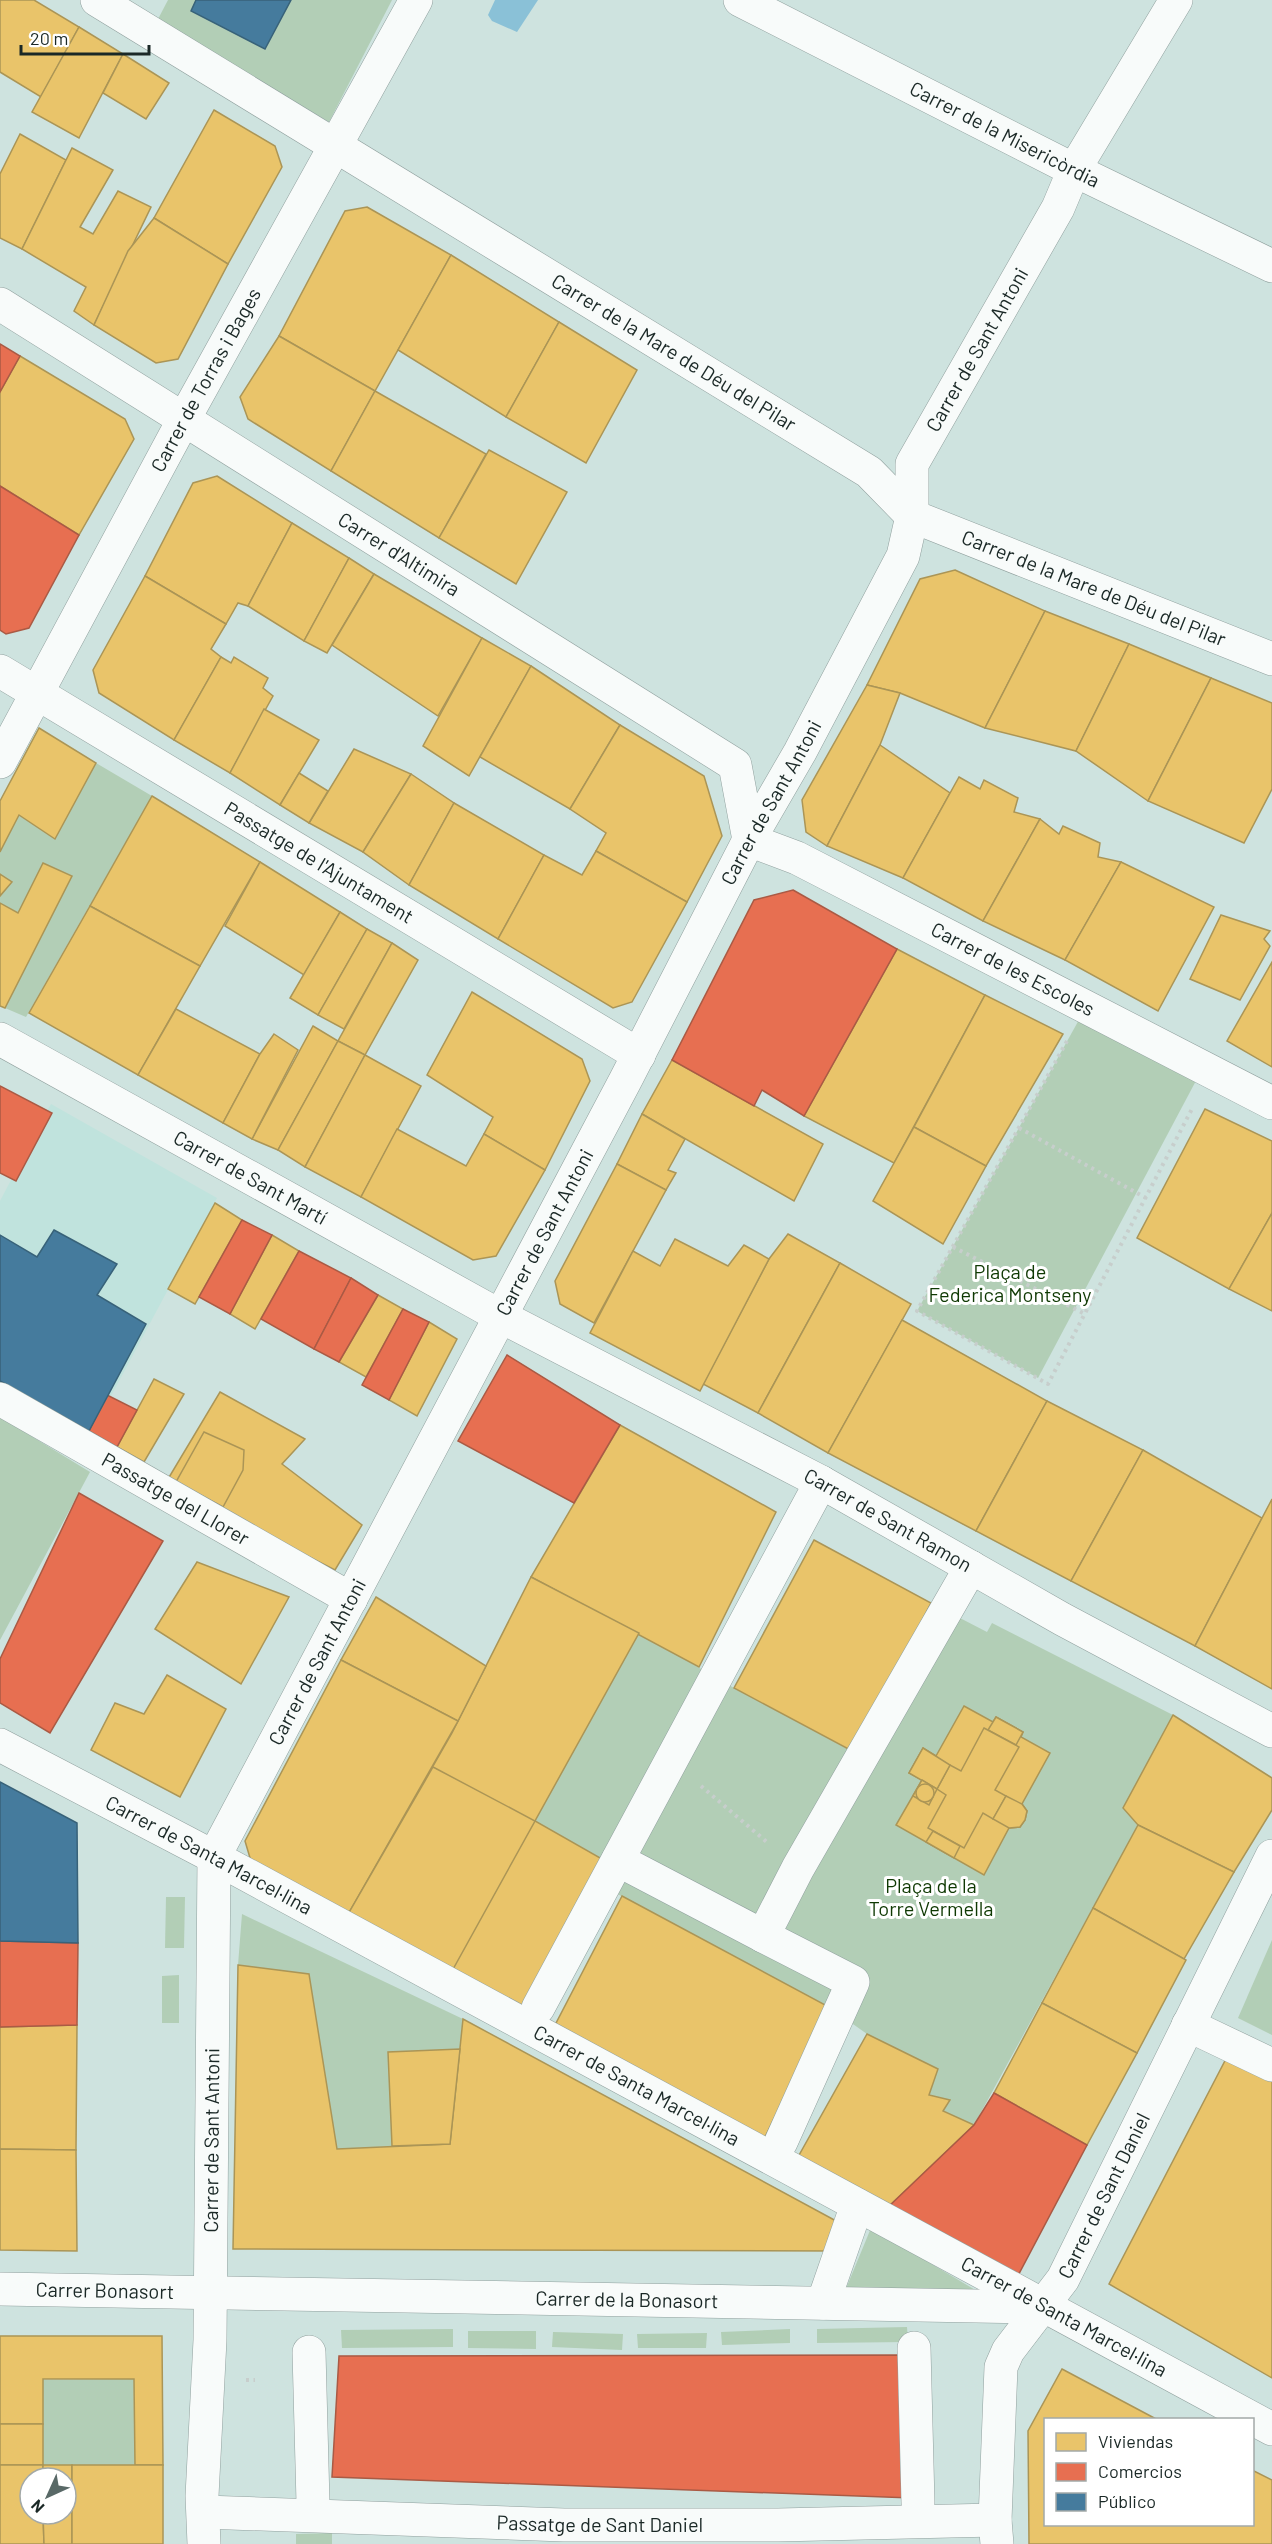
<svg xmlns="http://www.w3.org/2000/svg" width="1272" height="2544" viewBox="0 0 1272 2544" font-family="Barlow,sans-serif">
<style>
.built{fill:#c0e3dd}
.green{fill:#b2ceb6}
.water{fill:#8ac1d7}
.homes{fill:#e9c46a;stroke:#ab9556;stroke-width:1.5}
.shops{fill:#e76f51;stroke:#aa5a44;stroke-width:1.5}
.public{fill:#457b9d;stroke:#386279;stroke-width:1.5}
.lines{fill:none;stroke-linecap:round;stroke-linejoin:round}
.street-casing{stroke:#90a09e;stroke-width:34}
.path{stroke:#c7cecc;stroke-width:4;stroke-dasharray:3 4.5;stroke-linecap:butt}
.street{stroke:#f8fbfa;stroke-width:33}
.labels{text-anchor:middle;stroke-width:6;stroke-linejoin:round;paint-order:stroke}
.street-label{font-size:20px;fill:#1a2826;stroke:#fff}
.park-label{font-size:20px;fill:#0f3903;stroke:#fff}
</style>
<rect width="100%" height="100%" fill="#cee3df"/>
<path class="built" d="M51,1104L217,1198L88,1439L0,1389V1201Z"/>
<g class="green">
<path d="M168,0H392L329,122L157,21Z"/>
<path d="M96,763L152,796L26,1017L5,1008L72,876L43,863L18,913L0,903V896L12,882L0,874V852L19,815L55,839Z"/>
<path d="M1085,1009L1198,1077L1038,1378L917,1311Z"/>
<path d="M0,1417L90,1472L0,1640Z"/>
<path d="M958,1617L987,1632L992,1623L1173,1715L1123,1808L1138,1825L974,2125L943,2111L950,2100L929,2095L938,2069L867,2034L829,2007L593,1881L535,1821L639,1633L734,1688L872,1762Z"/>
<path d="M166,1897H185L184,1948H165Z"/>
<path d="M242,1914L463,2019L450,2144L337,2149L309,1975L238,1965Z"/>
<path d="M1272,1940V2035L1238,2018Z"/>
<path d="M179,1975V2023H162V1976Z"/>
<path d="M871,2228L982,2294L845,2291Z"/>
<path d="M907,2327L908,2342L817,2343V2329Z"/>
<path d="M453,2329V2347L342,2348L341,2330Z"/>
<path d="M790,2329V2343L722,2345L721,2332Z"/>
<path d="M468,2331H536V2349L468,2348Z"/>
<path d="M553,2332L623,2334L622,2350L552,2347Z"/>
<path d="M707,2333L706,2348H638L637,2334Z"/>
<path d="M134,2379L135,2465H43V2380Z"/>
<path d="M332,2533V2544H296V2534Z"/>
</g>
<path class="water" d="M495,0H538L517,32L492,21L488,15Z"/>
<g class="homes">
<path d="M0,0H34L79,27L41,97L0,72Z"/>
<path d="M79,27L123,54L79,138L32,112Z"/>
<path d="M123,54L169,83L146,119L103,93Z"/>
<path d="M214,110L275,146L282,167L228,264L154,218Z"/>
<path d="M20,134L66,160L22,249L0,238V174Z"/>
<path d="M72,148L113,170L80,227L93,234L118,191L151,207L94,325L74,311L86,287L22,249Z"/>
<path d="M367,207L451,255L375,391L279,336L345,211Z"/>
<path d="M154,218L228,264L178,359L156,363L94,325L128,251Z"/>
<path d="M451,255L559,322L506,417L398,350Z"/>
<path d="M559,322L637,370L586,463L506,417Z"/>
<path d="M279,336L375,391L331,471L248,419L240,397Z"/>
<path d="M20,356L125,419L134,439L79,535L0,486V392Z"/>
<path d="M375,391L486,454L439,538L331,471Z"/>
<path d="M489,450L567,492L516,584L439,538Z"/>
<path d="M217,476L292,523L248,606L238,603L226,624L145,576L193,483Z"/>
<path d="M292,523L349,558L304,641L248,606Z"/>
<path d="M349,558L374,574L327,653L304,641Z"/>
<path d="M955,570L1045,611L985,728L900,693L867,685L920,579Z"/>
<path d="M374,574L482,638L438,716L332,645Z"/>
<path d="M145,576L226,624L211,649L221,657L174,740L99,693L93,670Z"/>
<path d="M1045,611L1129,644L1076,751L985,728Z"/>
<path d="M482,638L531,666L469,776L423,746Z"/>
<path d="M1129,644L1211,678L1148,801L1076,751Z"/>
<path d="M221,657L231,663L234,657L268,678L263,688L273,696L230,773L174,740Z"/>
<path d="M531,666L620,725L570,809L480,757Z"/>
<path d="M1211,678L1272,703V789L1244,843L1148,801Z"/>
<path d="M867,685L900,693L880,745L827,846L806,832L802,800Z"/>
<path d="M264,709L319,740L280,805L230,773Z"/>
<path d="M620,725L704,776L722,836L687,902L596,851L606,833L570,809Z"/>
<path d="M39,728L96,763L55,839L19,815L0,852V801Z"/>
<path d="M880,745L950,793L903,878L827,846Z"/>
<path d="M354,749L411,774L363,852L309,823Z"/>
<path d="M299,773L328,791L309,823L280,805Z"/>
<path d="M411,774L454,803L409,885L363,852Z"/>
<path d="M959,777L980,789L984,780L1018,798L1014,812L1040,819L983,921L903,878Z"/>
<path d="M152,796L260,862L200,966L90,906Z"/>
<path d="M454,803L544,855L498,939L409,885Z"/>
<path d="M1040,819L1059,834L1063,826L1100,843L1098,857L1121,862L1065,960L983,921Z"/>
<path d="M596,851L687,902L632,1002L613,1008L498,939L544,855L582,875Z"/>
<path d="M260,862L340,912L304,975L225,926Z"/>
<path d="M1121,862L1214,907L1158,1011L1065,960Z"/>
<path d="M43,863L72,876L5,1008L0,1006V903L18,913Z"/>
<path d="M0,874L12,882L0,896Z"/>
<path d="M90,906L200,966L138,1075L29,1013Z"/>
<path d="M340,912L367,929L318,1015L290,998Z"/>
<path d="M1221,915L1270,931L1264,939L1270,946L1240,1000L1190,979Z"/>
<path d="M367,929L392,943L344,1029L318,1015Z"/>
<path d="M392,943L418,960L365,1055L338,1041Z"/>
<path d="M897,949L985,995L894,1163L804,1116Z"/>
<path d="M1272,962V1067L1227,1041Z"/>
<path d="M472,992L582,1059L590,1081L545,1170L484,1134L493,1117L427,1075Z"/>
<path d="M985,995L1063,1034L986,1166L914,1127Z"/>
<path d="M176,1009L260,1054L223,1123L138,1075Z"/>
<path d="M313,1026L338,1041L278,1150L252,1139Z"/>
<path d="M274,1034L298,1050L252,1139L223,1123L260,1054Z"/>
<path d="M338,1041L365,1055L305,1167L278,1150Z"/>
<path d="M365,1055L421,1086L361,1197L305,1167Z"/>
<path d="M672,1060L823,1144L794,1201L642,1114Z"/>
<path d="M1205,1109L1272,1141V1213L1229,1289L1137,1238Z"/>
<path d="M642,1114L685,1139L668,1170L676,1173L666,1190L617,1164Z"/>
<path d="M914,1127L986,1166L943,1244L873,1201Z"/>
<path d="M397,1129L466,1166L484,1134L545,1170L496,1256L473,1260L361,1197Z"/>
<path d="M617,1164L666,1190L594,1323L560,1304L555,1281Z"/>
<path d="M215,1203L242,1220L195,1304L168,1289Z"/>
<path d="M1272,1213V1311L1229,1289Z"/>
<path d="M788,1234L840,1263L758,1413L703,1384L769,1259Z"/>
<path d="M272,1235L299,1251L255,1329L230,1314Z"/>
<path d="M675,1239L728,1266L744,1245L769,1259L700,1391L590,1333L633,1251L660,1266Z"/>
<path d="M840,1263L911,1304L828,1453L758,1413Z"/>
<path d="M378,1295L403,1309L366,1377L339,1362Z"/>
<path d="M902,1320L1047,1401L976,1531L828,1453Z"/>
<path d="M429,1322L457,1339L417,1416L389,1400Z"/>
<path d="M154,1379L184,1394L144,1462L117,1447Z"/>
<path d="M220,1392L305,1439L282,1464L362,1525L335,1570L165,1484Z"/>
<path d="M1047,1401L1143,1450L1071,1581L976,1531Z"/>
<path d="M620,1425L776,1512L699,1667L531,1577Z"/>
<path d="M204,1432L244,1450L243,1470L223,1507L176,1482Z"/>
<path d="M1143,1450L1262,1518L1195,1646L1071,1581Z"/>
<path d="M1272,1499V1689L1195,1646Z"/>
<path d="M814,1540L931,1603L854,1752L734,1688Z"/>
<path d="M197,1562L289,1597L241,1684L155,1629Z"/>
<path d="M531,1577L639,1633L535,1821L602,1859L522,2006L347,1916L452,1733Z"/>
<path d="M376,1597L486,1666L458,1721L341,1660Z"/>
<path d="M341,1660L458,1721L347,1916L253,1868L245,1841Z"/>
<path d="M167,1675L226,1709L180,1797L91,1750L115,1703L144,1714Z"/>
<path d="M964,1706L993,1722L996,1717L1023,1732L1021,1737L1050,1753L1022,1804L1027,1811L1025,1820L1020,1827L1009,1828L984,1875L896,1825L922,1780L909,1773L923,1748L936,1756Z"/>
<path d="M1173,1715L1272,1778V1810L1234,1872L1138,1825L1123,1808Z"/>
<path d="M996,1717L1023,1732L1016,1745L988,1730Z"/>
<path d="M984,1728L1019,1747L995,1790L1006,1796L993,1819L983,1813L964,1848L928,1828L946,1795L937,1789L950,1765L961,1771Z"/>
<path d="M923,1748L950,1765L937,1789L909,1773Z"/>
<path d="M433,1767L535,1821L452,1971L347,1916Z"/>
<path d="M922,1780L937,1789L929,1805L913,1796Z"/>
<circle cx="925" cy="1793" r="9"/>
<path d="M1006,1796L1022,1804L1027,1811L1025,1820L1020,1827L1009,1828L993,1819Z"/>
<path d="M1138,1825L1234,1872L1184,1959L1093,1908Z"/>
<path d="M933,1831L960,1846L954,1858L926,1842Z"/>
<path d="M622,1896L829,2007L764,2139L554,2027Z"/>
<path d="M1093,1908L1186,1960L1137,2053L1042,2003Z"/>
<path d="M238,1965L309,1974L337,2149L450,2144L463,2019L838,2222L835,2251L233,2249Z"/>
<path d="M1042,2003L1137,2053L1087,2145L994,2093Z"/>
<path d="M77,2025L76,2150L0,2149V2027Z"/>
<path d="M867,2034L938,2069L929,2095L950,2100L943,2111L974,2125L886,2209L798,2157Z"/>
<path d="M460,2049L450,2144L392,2146L388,2052Z"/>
<path d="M1228,2055L1272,2074V2378L1109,2284Z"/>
<path d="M0,2149L76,2150L77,2251L0,2250Z"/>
<path d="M0,2336H162L163,2465H135L134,2379H43V2424H0Z"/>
<path d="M1062,2369L1158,2420H1046V2524H1252V2470L1272,2480V2544H1029L1028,2431Z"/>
<rect x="0" y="2424" width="43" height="41"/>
<path d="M0,2465H43V2478H30V2514H43L44,2544H0Z"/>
<path d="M43,2465H72V2544H44L43,2514H66V2478H43Z"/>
<rect x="72" y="2465" width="91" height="79"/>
</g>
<g class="shops">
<path d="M0,344L20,356L0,392Z"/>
<path d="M0,486L79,535L29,628L6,634L0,630Z"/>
<path d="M793,890L897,949L804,1116L762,1090L754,1106L672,1060L754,900Z"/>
<path d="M0,1086L52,1113L16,1181L0,1173Z"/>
<path d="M242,1220L272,1235L230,1314L199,1297Z"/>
<path d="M299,1251L351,1278L314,1349L261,1319Z"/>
<path d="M351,1278L378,1295L339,1362L314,1349Z"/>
<path d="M403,1309L429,1322L389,1400L362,1385Z"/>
<path d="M507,1355L620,1425L574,1503L458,1441Z"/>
<path d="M107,1395L137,1410L117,1447L89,1431Z"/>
<path d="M79,1493L163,1541L50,1733L0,1703V1659Z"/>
<path d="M0,1941L78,1943L77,2025L0,2027Z"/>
<path d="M994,2093L1087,2145L1013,2285L886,2209L974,2125Z"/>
<path d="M907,2355L912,2498L332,2477L339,2356Z"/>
</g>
<g class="public">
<path d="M196,0H291L265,49L191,11Z"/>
<path d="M54,1230L117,1264L97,1295L146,1324L89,1431L0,1381V1235L37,1257Z"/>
<path d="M0,1782L77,1823L78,1943L0,1941Z"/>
</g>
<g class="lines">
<defs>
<g id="street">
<path id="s1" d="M97,0L869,472L912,516L1272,659"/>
<path id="s2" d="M740,0L1074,170L1272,266"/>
<path id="s3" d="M0,304L735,765L749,840L797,858L1272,1103"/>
<path id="s4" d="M0,671L639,1055"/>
<path id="s5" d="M0,762L184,419L416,0"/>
<path id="s6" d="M0,1039L500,1316L821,1482L1062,1619L1272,1731"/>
<path id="s7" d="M0,1399L351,1599"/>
<path id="s8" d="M0,1745L214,1857L1272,2429"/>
<path d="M618,1860L763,1936"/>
<path d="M538,2008L821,1482"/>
<path d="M1188,2025L1272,2065"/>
<path d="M781,2142L853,1982L763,1936L798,1868L971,1567"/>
<path id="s9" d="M0,2289L1039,2307"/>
<path d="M823,2303L857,2205"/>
<path d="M914,2348L918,2503"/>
<path d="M309,2352L313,2503"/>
<path id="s10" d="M204,2512L564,2525H778L995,2520"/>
<path id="s11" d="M204,2544L202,2496L210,2340L214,1857L625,1081L749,840L800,752L903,556L912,516V464L1058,208L1074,170L1176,0"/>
<path id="s12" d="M997,2544L995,2520L1001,2367L1008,2351L1063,2279L1272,1856"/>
</g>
</defs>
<use href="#street" class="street-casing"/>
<g class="path">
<path d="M1067,1041L917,1311L1048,1384L1193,1107"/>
<path d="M1019,1128L1146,1198"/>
<path d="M953,1247L1085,1314"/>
<path d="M701,1786L768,1843"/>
<path d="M246,2380H255"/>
</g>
<use href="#street" class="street"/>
</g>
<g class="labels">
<g class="street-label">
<text dy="7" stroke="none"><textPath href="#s2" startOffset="297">Carrer de la Misericòrdia</textPath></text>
<text dy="7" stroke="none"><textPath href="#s11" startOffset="2384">Carrer de Sant Antoni</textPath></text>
<text dy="7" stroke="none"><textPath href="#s1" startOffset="676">Carrer de la Mare de Déu del Pilar</textPath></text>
<text dy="7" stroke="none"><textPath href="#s5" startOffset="434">Carrer de Torras i Bages</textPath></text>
<text dy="7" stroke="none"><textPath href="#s3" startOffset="471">Carrer d'Altimira</textPath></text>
<text dy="7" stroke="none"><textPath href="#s1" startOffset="1162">Carrer de la Mare de Déu del Pilar</textPath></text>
<text dy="7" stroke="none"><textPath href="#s11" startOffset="1880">Carrer de Sant Antoni</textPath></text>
<text dy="7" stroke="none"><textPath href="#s4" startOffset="372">Passatge de l'Ajuntament</textPath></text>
<text dy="7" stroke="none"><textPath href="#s3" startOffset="1238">Carrer de les Escoles</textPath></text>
<text dy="7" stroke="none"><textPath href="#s6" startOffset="286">Carrer de Sant Martí</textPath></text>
<text dy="7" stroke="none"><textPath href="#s11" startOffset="1394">Carrer de Sant Antoni</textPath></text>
<text dy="7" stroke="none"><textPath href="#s7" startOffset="202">Passatge del Llorer</textPath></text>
<text dy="7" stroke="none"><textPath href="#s6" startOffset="1010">Carrer de Sant Ramon</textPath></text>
<text dy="7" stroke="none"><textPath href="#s11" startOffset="908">Carrer de Sant Antoni</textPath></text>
<text dy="7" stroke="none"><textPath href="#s8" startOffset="236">Carrer de Santa Marcel·lina</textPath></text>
<text dy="7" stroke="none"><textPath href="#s8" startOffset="722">Carrer de Santa Marcel·lina</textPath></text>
<text dy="7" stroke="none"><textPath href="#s11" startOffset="404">Carrer de Sant Antoni</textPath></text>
<text dy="7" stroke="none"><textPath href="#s12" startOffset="378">Carrer de Sant Daniel</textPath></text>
<text dy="7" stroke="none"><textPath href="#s9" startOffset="105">Carrer Bonasort</textPath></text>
<text dy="7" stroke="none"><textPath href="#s9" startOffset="627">Carrer de la Bonasort</textPath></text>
<text dy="7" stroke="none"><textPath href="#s8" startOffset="1208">Carrer de Santa Marcel·lina</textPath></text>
<text dy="7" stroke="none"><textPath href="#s10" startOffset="396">Passatge de Sant Daniel</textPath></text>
</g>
<g class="park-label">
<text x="1010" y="1279">Plaça de<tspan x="1010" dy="23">Federica Montseny</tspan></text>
<text x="931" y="1893">Plaça de la<tspan x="931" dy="23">Torre Vermella</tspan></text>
</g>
</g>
<rect x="1044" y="2418" width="210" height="108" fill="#ffffff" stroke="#a3a9a8" stroke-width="1.5"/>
<rect x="1056" y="2433" width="30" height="18" fill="#e9c46a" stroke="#a3a9a8" stroke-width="1.5"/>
<text x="1098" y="2448" font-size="18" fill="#1a2826">Viviendas</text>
<rect x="1056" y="2463" width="30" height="18" fill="#e76f51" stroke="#a3a9a8" stroke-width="1.5"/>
<text x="1098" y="2478" font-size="18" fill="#1a2826">Comercios</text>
<rect x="1056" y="2493" width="30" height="18" fill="#457b9d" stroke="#a3a9a8" stroke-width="1.5"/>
<text x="1098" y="2508" font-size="18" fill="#1a2826">Público</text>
<g transform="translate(48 2496) rotate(225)"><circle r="28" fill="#ffffff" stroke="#a3a9a8" stroke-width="1.5"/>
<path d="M0-4.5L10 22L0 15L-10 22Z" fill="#596967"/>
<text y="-9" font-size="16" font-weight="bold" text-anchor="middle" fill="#1a2826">N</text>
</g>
<path d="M21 45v9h128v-9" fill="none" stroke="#1a2826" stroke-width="3"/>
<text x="30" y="45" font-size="18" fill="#1a2826" stroke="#ffffff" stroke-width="4.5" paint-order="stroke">20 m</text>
</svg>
